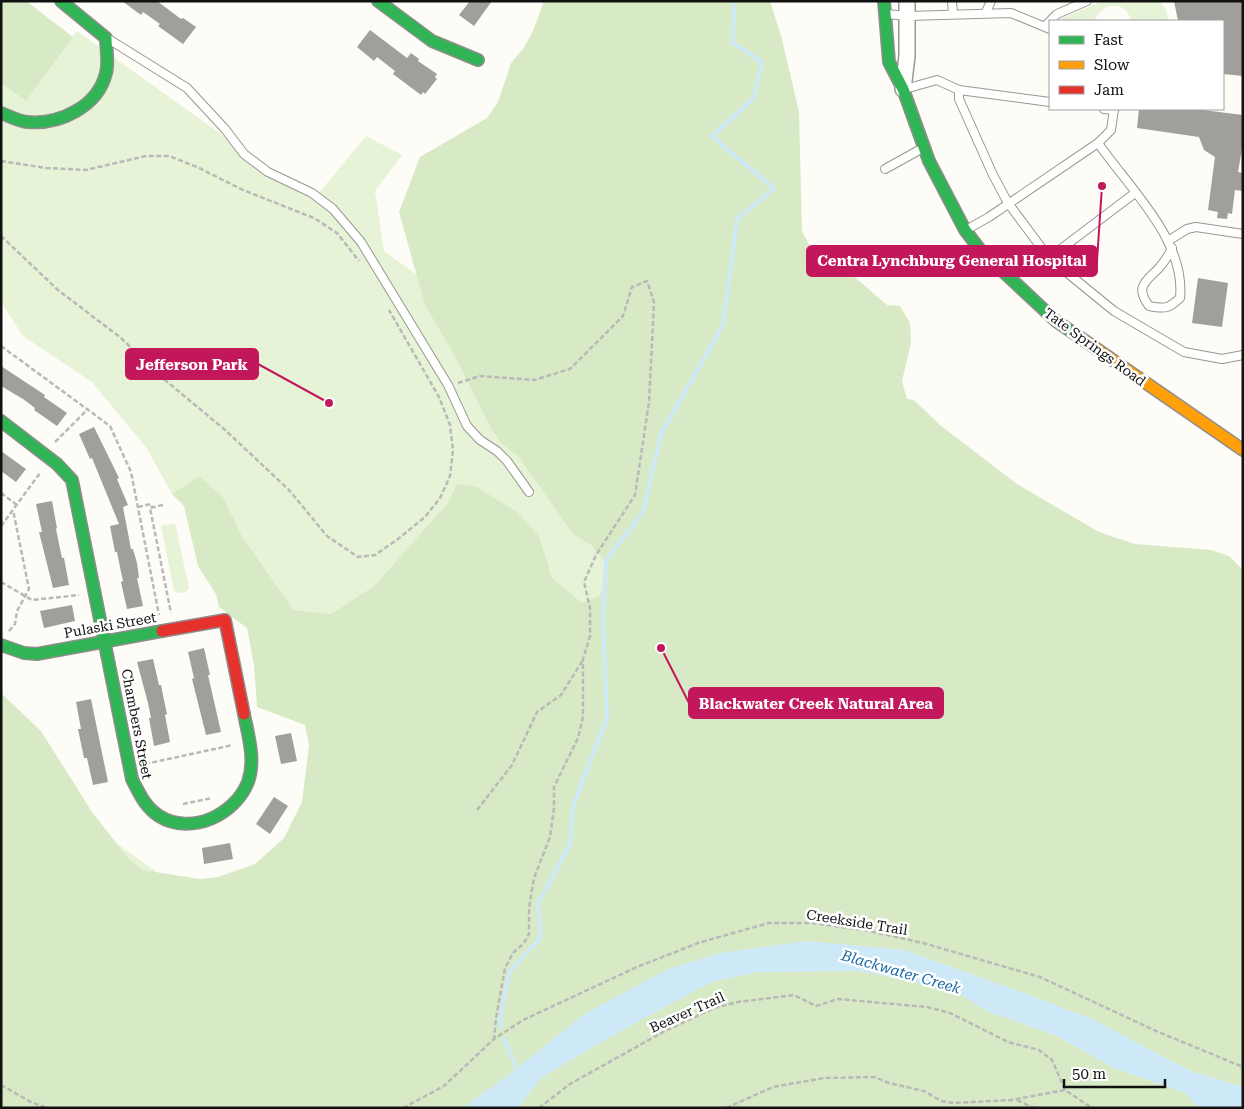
<svg xmlns="http://www.w3.org/2000/svg" width="1244" height="1109" viewBox="0 0 1244 1109" font-family="'Roboto Serif',serif">
<style>
.green{fill:#e7f3d7}
.forest{fill:#d8eac5}
.water{fill:#cde8f7}
.lines{fill:none;stroke-linecap:round;stroke-linejoin:round}
.stream{stroke:#cde8f7;stroke-width:4}
.building{fill:#a19f9c}
.lane-casing{stroke:#979795;stroke-width:10}
.street-casing{stroke:#979795;stroke-width:18}
.fast-casing{stroke:#8e8d8b;stroke-width:14}
.slow-casing{stroke:#8e8d8b;stroke-width:14}
.jam-casing{stroke:#8e8d8b;stroke-width:14}
.path{stroke:#b9b9b8;stroke-width:2.5;stroke-dasharray:5 2.5;stroke-linecap:butt}
.lane{stroke:#fffffe;stroke-width:8}
.street{stroke:#fffffe;stroke-width:15}
.fast{stroke:#30b455;stroke-width:11}
.slow{stroke:#ff9f0a;stroke-width:11}
.jam{stroke:#e5322d;stroke-width:11}
.labels{text-anchor:middle;stroke-width:5;stroke-linejoin:round;paint-order:stroke}
.street-label{font-size:14px;fill:#111;stroke:#fff}
.water-label{font-size:15px;font-style:italic;fill:#1768a6;stroke:#fff}
.leader{fill:none;stroke:#c2185b;stroke-width:2}
.callout-dot{fill:#c2185b;stroke:#fff;stroke-width:2}
.callout{fill:#c2185b;stroke:#c2185b;stroke-width:2}
.callout-label{font-size:15px;text-anchor:middle;font-weight:bold;fill:#fff}
</style>
<rect width="100%" height="100%" fill="#fdfcf7"/>
<g class="green">
<path d="M1103,1H1159L1166,10L1169,21H1131C1127,0 1101,1 1095,21H1060L1062,18Z"/>
<path d="M77,31L313,200L366,136L402,155L375,191L384,251L515,345L1243,896V1108H1V760L323,992L394,564L374,586L331,614L294,610L243,538L223,497L199,476L172,494L146,447L92,382L23,336L1,302V83L26,101Z"/>
<path d="M175,523L189,588L186,592L177,593L174,591L161,526Z"/>
</g>
<g class="forest">
<path d="M1,1H26L73,37L26,101L1,83Z"/>
<path d="M544,1H770L782,39L799,112L802,231L811,248L844,268L887,305L900,306L910,323L911,343L902,381L907,399L914,400L940,425L1017,484L1099,532L1135,544L1211,550L1229,556L1243,570V1087L1190,1071L1094,1020L1019,991L904,950L807,941L721,953L506,1077L462,1108H1V693L41,731L92,812L128,858L143,870L200,879L218,877L255,864L284,838L302,802L309,745L305,725L257,707L254,665L247,628L219,607L216,594L198,566L184,506L172,494L199,476L223,497L243,538L294,610L331,614L374,586L448,503L457,484L477,487L517,512L539,536L552,578L582,603L599,596L608,579L604,560L591,545L573,534L519,457L502,444L491,428L456,358L425,305L399,212L420,157L487,118L498,102L511,63L523,49L533,31Z"/>
<path d="M857,971L901,979L961,995L989,1012L1055,1035L1114,1068L1185,1093L1196,1105L1204,1108H518L541,1078L601,1042L711,982L758,972Z"/>
</g>
<path class="water" d="M807,941L904,950L1019,991L1094,1020L1190,1071L1243,1087V1108H1204L1196,1105L1185,1093L1114,1068L1055,1035L989,1012L961,995L901,979L857,971L758,972L711,982L601,1042L541,1078L518,1108H462L506,1077L583,1015L668,969L721,953Z"/>
<g class="lines">
<g class="stream">
<path d="M501,1027L500,1019L510,971L541,937L538,904L570,844L573,806L607,718L603,621L606,560L643,512L661,434L723,325L737,219L774,189L712,136L754,98L762,62L733,43L734,1"/>
<path d="M504,1038L518,1073"/>
</g>
</g>
<g class="building">
<path d="M122,1H157L181,19L183,18L196,27L183,44L158,26L160,24L143,12L141,15Z"/>
<path d="M470,1H492L474,26L459,15Z"/>
<path d="M1174,1H1243V76L1223,74V21H1178Z"/>
<path d="M370,30L407,58L411,53L419,59L418,61L437,74L435,77L437,79L425,94L423,92L421,95L393,74L395,71L377,57L374,61L357,47Z"/>
<path d="M1139,109H1195L1243,115V143L1238,172L1243,173V191L1235,190L1232,214L1228,213L1227,219L1217,218L1218,212L1208,210L1215,157L1204,150L1199,137L1137,128Z"/>
<path d="M1198,278L1228,283L1222,327L1192,323Z"/>
<path d="M1,366L45,395L44,397L67,413L57,426L34,410L35,408L23,399L1,386Z"/>
<path d="M94,427L119,478L117,479L128,505L123,507L131,549H133L137,563L139,578H137L143,606L127,609L121,582L123,581L120,567L117,552H115L110,526L119,524L92,458L90,459L79,434Z"/>
<path d="M1,451L26,469L16,482L1,471Z"/>
<path d="M52,501L57,528L56,529L59,544L62,558H64L69,585L53,588L39,532H42L36,504Z"/>
<path d="M72,605L75,621L44,628L40,611Z"/>
<path d="M204,648L210,675H208L221,732L206,735L192,679L194,678L188,652Z"/>
<path d="M153,659L159,685H161L164,700L167,714L165,715L170,742L154,746L149,718H151L148,703L137,662Z"/>
<path d="M91,699L108,782L93,785L87,758H84L78,729H81L76,702Z"/>
<path d="M291,733L297,761L281,764L275,736Z"/>
<path d="M274,797L288,806L270,834L256,824Z"/>
<path d="M230,843L233,859L204,864L202,848Z"/>
</g>
<g class="lines">
<defs>
<g id="lane">
<path d="M952,1L953,14"/>
<path d="M986,12L991,1"/>
<path d="M886,14L908,16L1011,13L1050,29"/>
<path d="M1045,26L1057,14L1087,1"/>
<path d="M110,40L187,88L225,129L244,154L268,172L312,193L333,209L361,242L448,385L467,426L480,440L497,451L507,461L529,492"/>
<path d="M905,89L937,80L959,90L1050,102"/>
<path d="M959,90V99L993,175L1008,203L1049,258L1114,311L1184,352L1222,359L1243,355"/>
<path d="M1104,109L1114,110"/>
<path d="M1098,143C1129,188 1186,240 1180,298C1168,309 1165,309 1149,306C1135,287 1145,282 1158,269C1164,262 1169,256 1172,248"/>
<path d="M885,169L923,148"/>
<path d="M966,230L989,217L1098,143L1111,130L1114,109"/>
<path d="M1168,241L1187,229L1196,227L1243,234"/>
<path d="M1049,258L1135,193"/>
</g>
<path id="street" d="M903,89L907,56V1"/>
<g id="fast">
<path d="M378,1L432,41L478,60"/>
<path d="M884,1L889,62L903,89L929,161L965,230L981,251L1056,321L1075,334"/>
<path d="M1,113C9,116 18,121 27,122C59,125 98,107 106,73C109,62 106,49 106,38L61,1"/>
<path d="M1,421L57,464L72,480L132,779C139,793 145,807 159,816C191,836 235,815 248,782C256,760 248,735 244,714"/>
<path d="M1,645L24,653L37,654L162,631"/>
</g>
<path id="slow" d="M1075,334L1243,450"/>
<path id="jam" d="M162,631L225,620L244,714"/>
</defs>
<use href="#lane" class="lane-casing"/>
<use href="#street" class="street-casing"/>
<use href="#fast" class="fast-casing"/>
<use href="#slow" class="slow-casing"/>
<use href="#jam" class="jam-casing"/>
<g class="path">
<path d="M1,161L46,168L86,170L146,156H169L197,167L243,190L314,218L337,233L359,261"/>
<path d="M1,236L58,290L121,338L165,380L224,429L289,490L327,536L358,557L375,555L398,539L425,517L440,498L450,476L453,450L450,425L439,397L389,310"/>
<path d="M1,346L110,426L131,472L159,615"/>
<path d="M458,383L480,376L534,380L570,369L623,316L632,287L647,281L654,302L649,402L635,495L596,555L584,582L590,608V636L583,659V717L578,738L554,787V808L550,837L534,878L529,908V934L524,943L513,953L505,968L496,1018L494,1039"/>
<path d="M55,442L88,409"/>
<path d="M1,493L17,505"/>
<path d="M163,505L150,508L171,613"/>
<path d="M138,507L151,504L152,507"/>
<path d="M1,526L40,473"/>
<path d="M1,582L32,600L79,595"/>
<path d="M9,631L15,624L17,611L29,589L13,510"/>
<path d="M145,764L233,745"/>
<path d="M183,804L212,798"/>
<path d="M477,810L512,765L537,712L561,695L583,660"/>
<path d="M1,1085L31,1102L47,1108"/>
<path d="M1017,1100L1034,1108"/>
<path d="M403,1108L444,1086L494,1039L523,1020L637,967L698,943L769,923H813L869,931L923,943L1040,977L1156,1031L1243,1067"/>
<path d="M539,1108L570,1084L663,1032L714,1008L738,1002L794,995L816,1006L838,999L927,1007L950,1013L1008,1042L1039,1050L1052,1060L1065,1090L1092,1108"/>
<path d="M726,1108L773,1087L824,1078L874,1077L889,1083L924,1091L941,1101L953,1103L1011,1100L1065,1090"/>
</g>
<use href="#lane" class="lane"/>
<use href="#street" class="street"/>
<use href="#fast" class="fast"/>
<use href="#slow" class="slow"/>
<use href="#jam" class="jam"/>
</g>
<g class="labels">
<g class="street-label">
<text transform="translate(1095 347) rotate(36)" y="5">Tate Springs Road</text>
<text transform="translate(110 625) rotate(-10)" y="5">Pulaski Street</text>
<text transform="translate(137 724) rotate(79)" y="5">Chambers Street</text>
<text transform="translate(857 922) rotate(9)" y="5">Creekside Trail</text>
<text transform="translate(687 1012) rotate(-24)" y="5">Beaver Trail</text>
</g>
<g class="water-label">
<text transform="translate(901 972) rotate(16)" y="5">Blackwater Creek</text>
</g>
</g>
<path class="leader" d="M1102 186L1097 261M329 403L258 364M661 648L689 703"/>
<g class="callout-dot">
<circle cx="1102" cy="186" r="5"/>
<circle cx="329" cy="403" r="5"/>
<circle cx="661" cy="648" r="5"/>
</g>
<g class="callout">
<rect x="807" y="246" width="290" height="30" rx="5"/>
<rect x="126" y="349" width="132" height="30" rx="5"/>
<rect x="689" y="688" width="254" height="30" rx="5"/>
</g>
<g class="callout-label">
<text x="952" y="266">Centra Lynchburg General Hospital</text>
<text x="192" y="370">Jefferson Park</text>
<text x="816" y="709">Blackwater Creek Natural Area</text>
</g>
<rect width="1244" height="1109" fill="none" stroke="#111111" stroke-width="5"/>
<rect x="1049" y="20" width="175" height="90" fill="#ffffff" stroke="#a0a0a0"/>
<rect x="1059" y="36" width="25" height="8" fill="#30b455" stroke="#a0a0a0"/>
<text x="1094" y="45" font-size="15" fill="#111111">Fast</text>
<rect x="1059" y="61" width="25" height="8" fill="#ff9f0a" stroke="#a0a0a0"/>
<text x="1094" y="70" font-size="15" fill="#111111">Slow</text>
<rect x="1059" y="86" width="25" height="8" fill="#e5322d" stroke="#a0a0a0"/>
<text x="1094" y="95" font-size="15" fill="#111111">Jam</text>
<path d="M1064 1079v8h101v-8" fill="none" stroke="#111111" stroke-width="2.5"/>
<text x="1072" y="1079" font-size="15" fill="#111111" stroke="#ffffff" stroke-width="4" paint-order="stroke">50 m</text>
</svg>
